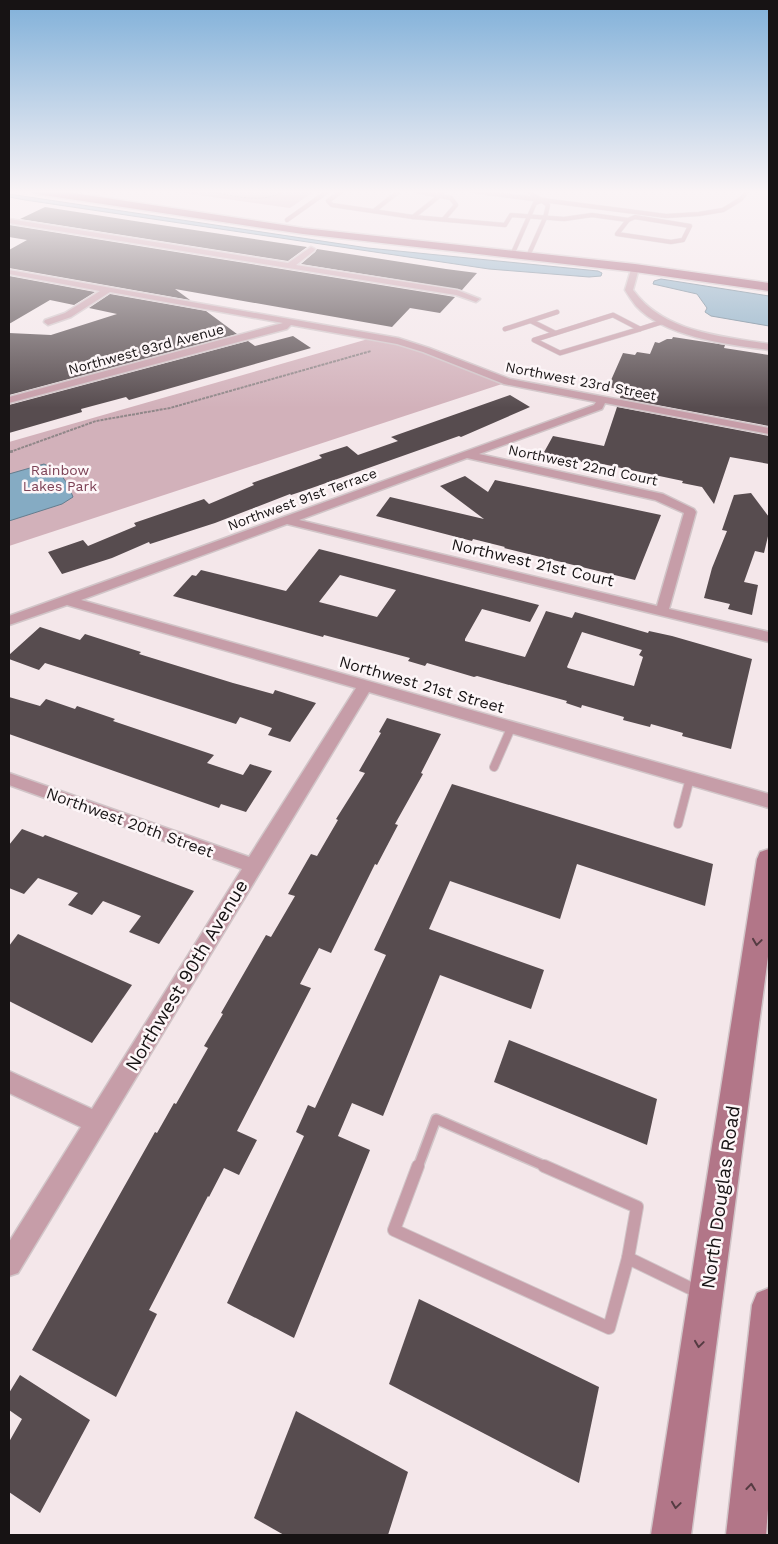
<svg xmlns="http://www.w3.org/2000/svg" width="778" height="1544" viewBox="0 0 778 1544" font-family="'Work Sans',sans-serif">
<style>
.green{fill:#d2b1ba}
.water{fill:#85abc3;stroke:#647d8e}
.building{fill:#574c4f;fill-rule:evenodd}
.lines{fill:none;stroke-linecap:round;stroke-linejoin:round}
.lane-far4-casing{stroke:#d1c5c8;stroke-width:5}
.lane-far3-casing{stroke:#d1c5c8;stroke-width:5.5}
.lane-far2-casing{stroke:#d1c5c8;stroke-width:10}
.lane-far1-casing{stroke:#d1c5c8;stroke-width:12}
.lane-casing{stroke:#d1c5c8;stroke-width:14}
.street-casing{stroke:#d1c5c8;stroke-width:3}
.secondary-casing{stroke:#d1c5c8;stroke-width:3}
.primary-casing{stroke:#d1c5c8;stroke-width:3}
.path-far2{stroke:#908789;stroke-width:1;stroke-dasharray:2.5 1;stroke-linecap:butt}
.path-far1{stroke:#908789;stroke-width:2;stroke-dasharray:3 1;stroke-linecap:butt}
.path{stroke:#908789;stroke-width:2.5;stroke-dasharray:4 2;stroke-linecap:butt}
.lane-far4{stroke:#c69da8;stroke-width:4}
.lane-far3{stroke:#c69da8;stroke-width:4.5}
.lane-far2{stroke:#c69da8;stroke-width:8}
.lane-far1{stroke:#c69da8;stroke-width:9}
.lane{stroke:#c69da8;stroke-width:12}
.street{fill:#c69da8;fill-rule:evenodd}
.secondary{fill:#b27688;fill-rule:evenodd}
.primary{fill:#a15a71;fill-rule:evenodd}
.oneway{stroke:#553b42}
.labels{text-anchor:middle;stroke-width:5;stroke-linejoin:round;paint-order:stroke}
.far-street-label{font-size:14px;fill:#171314;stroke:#fdf6f8}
.far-park-label{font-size:14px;fill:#7c4155;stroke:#fdf6f8}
.street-label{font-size:16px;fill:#171314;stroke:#fdf6f8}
.near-street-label{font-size:19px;fill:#171314;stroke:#fdf6f8}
</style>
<rect width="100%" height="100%" fill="#f4e7ea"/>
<g class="green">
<path d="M170,191H315L290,208Z"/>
<path d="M375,337L411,344L508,382L9,546V442Z"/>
</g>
<g class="water">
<path d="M9,194L368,248L598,271L602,273L601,276L589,277L489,269L25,200L9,197Z"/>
<path d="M661,279L769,296V326L711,316L705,312L707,308L697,294L653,284L654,281Z"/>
<path d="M44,464C61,471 67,481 73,497L62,504L9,521V474Z"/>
</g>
<g class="building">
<path d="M45,207L141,222L307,247L288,261L20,219Z"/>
<path d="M9,225L455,297L440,313L410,308L392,327L175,289L190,300L9,268V250L27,240L9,237Z"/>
<path d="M317,249L446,269L477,273L462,290L301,264L315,252Z"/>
<path d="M9,276L95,292L74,305L50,300L9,324Z"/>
<path d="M110,294L206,311L237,334L9,395V333L51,335L117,314L89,308Z"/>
<path d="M293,336L311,348L129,400L126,397L81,409L82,412L9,433V405L248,341L255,346Z"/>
<path d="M673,337L725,345L724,348L769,355V426L620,398L622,390L608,387L623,353L635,355L637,352L650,354L655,342L659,343L667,339H672Z"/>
<path d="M510,395L530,407L461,437L459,436L309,489L291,495L290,494L215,523L150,544L149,542L112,558L62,574L48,552L83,540L88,546L136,526L134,523L204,499L209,504L254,485L252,483L322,458L319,455L347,446L358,455L398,441L391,437Z"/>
<path d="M617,407L769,436V464L730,457L714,504L702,487L682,483L683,481L593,462L592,464L543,454L553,436L604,446Z"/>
<path d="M465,476L488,492L495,480L661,515L635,580L504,548L505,547L473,539L472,541L376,516L390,497L484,519L440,486Z"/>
<path d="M751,493L769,517V532L764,553L755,551L744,582L758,585L752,615L728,609L730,604L704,598L712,568L727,531L722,530L734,495Z"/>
<path d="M319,549L539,605L530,622L482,609L465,639V641L525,657L546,611L572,618L575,612L648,633L649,631L672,636L752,659L731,749L682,736L683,733L651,724L650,727L623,720L624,717L582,705L581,708L566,703L567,701L477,676L474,677L427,663L425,666L408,661L410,658L373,648L324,635L323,637L173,596L192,575L196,576L201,570L286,591ZM340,575L396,590L377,617L319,602ZM582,632L642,650L639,655L643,657L634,686L568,668L567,667Z"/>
<path d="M40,627L80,640L85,634L141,652L139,654L233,683L273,694L275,690L316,703L290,742L268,735L272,728L240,717L236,724L45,663L39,670L9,659V655Z"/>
<path d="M9,697L40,706L46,699L75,709L77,706L115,719L113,721L214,755L207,763L243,775L250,764L272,771L246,812L221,804L219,808L9,734Z"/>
<path d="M387,718L441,734L421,773L423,774L395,824L398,825L377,865L375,864L331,953L319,948L300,984L311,988L237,1131L257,1140L239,1175L224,1168L209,1197L208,1196L149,1310L157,1314L116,1397L32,1350L155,1132L157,1133L174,1103L176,1104L208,1048L204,1046L223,1014L221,1013L266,935L271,937L295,896L288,894L311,854L317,856L338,820L336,819L365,773L359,771L381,733L379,732Z"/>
<path d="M452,784L713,864L705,906L577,864L560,919L450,881L429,929L544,970L531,1009L440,975L383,1116L352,1103L338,1136L370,1150L294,1338L227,1303L304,1136L296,1132L308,1105L315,1108L386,955L374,950Z"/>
<path d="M22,829L43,837L45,835L194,891L159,944L129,932L141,916L103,901L92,915L68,905L78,893L38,878L24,894L9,888V845Z"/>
<path d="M18,934L132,985L92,1043L9,1001V946Z"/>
<path d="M509,1040L657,1099L647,1145L494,1082Z"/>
<path d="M419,1299L599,1387L579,1483L389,1384Z"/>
<path d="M20,1375L90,1420L40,1513L9,1492V1442L22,1419L9,1410V1393Z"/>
<path d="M296,1411L408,1472L388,1535H284L254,1518Z"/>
</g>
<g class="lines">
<defs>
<g id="lane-far4">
<path d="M342,191L328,201L332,205L413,217L505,225L511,215L564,219L592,215L628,220"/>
<path d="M416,191L451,198L456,205L444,219"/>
<path d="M472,191L666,216L699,214L723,210L741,199L747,191"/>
<path d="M528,191L548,205L545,218L528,256"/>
<path d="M374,211L399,191"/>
<path d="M413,217L443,193"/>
<path d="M635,217L690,226L683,240L671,242L617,234L628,220Z"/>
<path d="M287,220L328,191"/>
<path d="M512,255L535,203L541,201"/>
</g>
<g id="lane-far3">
<path d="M613,315L640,329L560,353L534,340Z"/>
<path d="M531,321L555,333"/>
<path d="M505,329L557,312"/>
<path d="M640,329L665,321"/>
</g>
<g id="lane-far2">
<path d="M494,767L511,728"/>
<path d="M678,824L690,778"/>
</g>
<path id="lane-far1" d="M418,1167L436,1119L547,1167"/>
<g id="lane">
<path d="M418,1166L394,1230L609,1328L628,1258L637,1207L544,1166"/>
<path d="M628,1258L698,1292"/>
</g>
<g id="street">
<path d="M9,219L288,263L311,247L315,249L314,251L296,265L457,290L480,299L476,302L456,295L9,223Z"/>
<path d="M632,266L639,268L633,290C664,333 721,336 769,344V350C730,345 664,337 636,306C632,301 628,295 625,290Z"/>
<path d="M9,270L398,338L429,348L510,379L769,428V434L605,403L602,409L479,454L663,494L694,509L696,512L669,609L769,632V642L287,524L81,600L769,794V808L369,692L18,1273L9,1276V1242L81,1127L9,1093V1071L92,1109L242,869L9,785V773L249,857L356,688L67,605L9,625V616L594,405L596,402L504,384L423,352L397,344L291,325L287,329L9,403V397L283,323L110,292L71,317L48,325L44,322L45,320L65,313L100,291L9,274ZM467,458L655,500L684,513L657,606L299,520Z"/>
</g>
<g id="secondary">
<path d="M769,849V949L691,1535H651L757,859L760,852Z"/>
<path d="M769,1288V1496L766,1535H726L752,1305L757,1293Z"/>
</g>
<path id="primary" d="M31,191H60L303,228L635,264L769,283V291L635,272L303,234L36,194Z"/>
</defs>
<use href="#lane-far4" class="lane-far4-casing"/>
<use href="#lane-far3" class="lane-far3-casing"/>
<use href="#lane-far2" class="lane-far2-casing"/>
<use href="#lane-far1" class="lane-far1-casing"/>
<use href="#lane" class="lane-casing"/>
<use href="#street" class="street-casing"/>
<use href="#secondary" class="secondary-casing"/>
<use href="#primary" class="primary-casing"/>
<path class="path-far2" d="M206,191C231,195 262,205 285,191"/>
<path class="path-far1" d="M10,452L96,421L170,408L371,351"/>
<path class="path" d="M9,452L14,451"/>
<use href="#lane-far4" class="lane-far4"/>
<use href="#lane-far3" class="lane-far3"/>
<use href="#lane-far2" class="lane-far2"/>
<use href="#lane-far1" class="lane-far1"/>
<use href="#lane" class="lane"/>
<use href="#street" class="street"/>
<use href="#secondary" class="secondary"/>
<use href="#primary" class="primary"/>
</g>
<defs><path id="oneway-chevron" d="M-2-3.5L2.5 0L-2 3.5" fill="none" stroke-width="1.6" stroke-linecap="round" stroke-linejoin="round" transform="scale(1.25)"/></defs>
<g class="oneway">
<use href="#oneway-chevron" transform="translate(757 942) rotate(98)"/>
<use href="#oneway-chevron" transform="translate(699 1344) rotate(98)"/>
<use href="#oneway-chevron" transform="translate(751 1487) rotate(-84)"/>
<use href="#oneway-chevron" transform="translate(676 1505) rotate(98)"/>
</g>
<linearGradient id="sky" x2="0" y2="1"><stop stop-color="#80b0d9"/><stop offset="0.47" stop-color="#faf4f6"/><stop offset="1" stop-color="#faf4f6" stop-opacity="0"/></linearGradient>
<rect width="778" height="408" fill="url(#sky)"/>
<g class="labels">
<g class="far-street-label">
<text transform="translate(146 349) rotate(-15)" y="5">Northwest 93rd Avenue</text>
<text transform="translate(581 381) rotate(11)" y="5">Northwest 23rd Street</text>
<text transform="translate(583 465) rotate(12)" y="5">Northwest 22nd Court</text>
<text transform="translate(302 499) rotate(-20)" y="5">Northwest 91st Terrace</text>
</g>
<g class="far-park-label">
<text x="60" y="475">Rainbow<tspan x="60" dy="16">Lakes Park</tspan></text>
</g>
<g class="street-label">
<text transform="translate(533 562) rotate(13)" y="6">Northwest 21st Court</text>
<text transform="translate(422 684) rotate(16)" y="6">Northwest 21st Street</text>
<text transform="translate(130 822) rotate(20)" y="6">Northwest 20th Street</text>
</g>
<g class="near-street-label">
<text transform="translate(186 975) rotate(-59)" y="7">Northwest 90th Avenue</text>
<text transform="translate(720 1197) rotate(-82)" y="7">North Douglas Road</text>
</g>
</g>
<rect width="778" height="1544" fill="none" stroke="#171314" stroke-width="20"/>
</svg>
